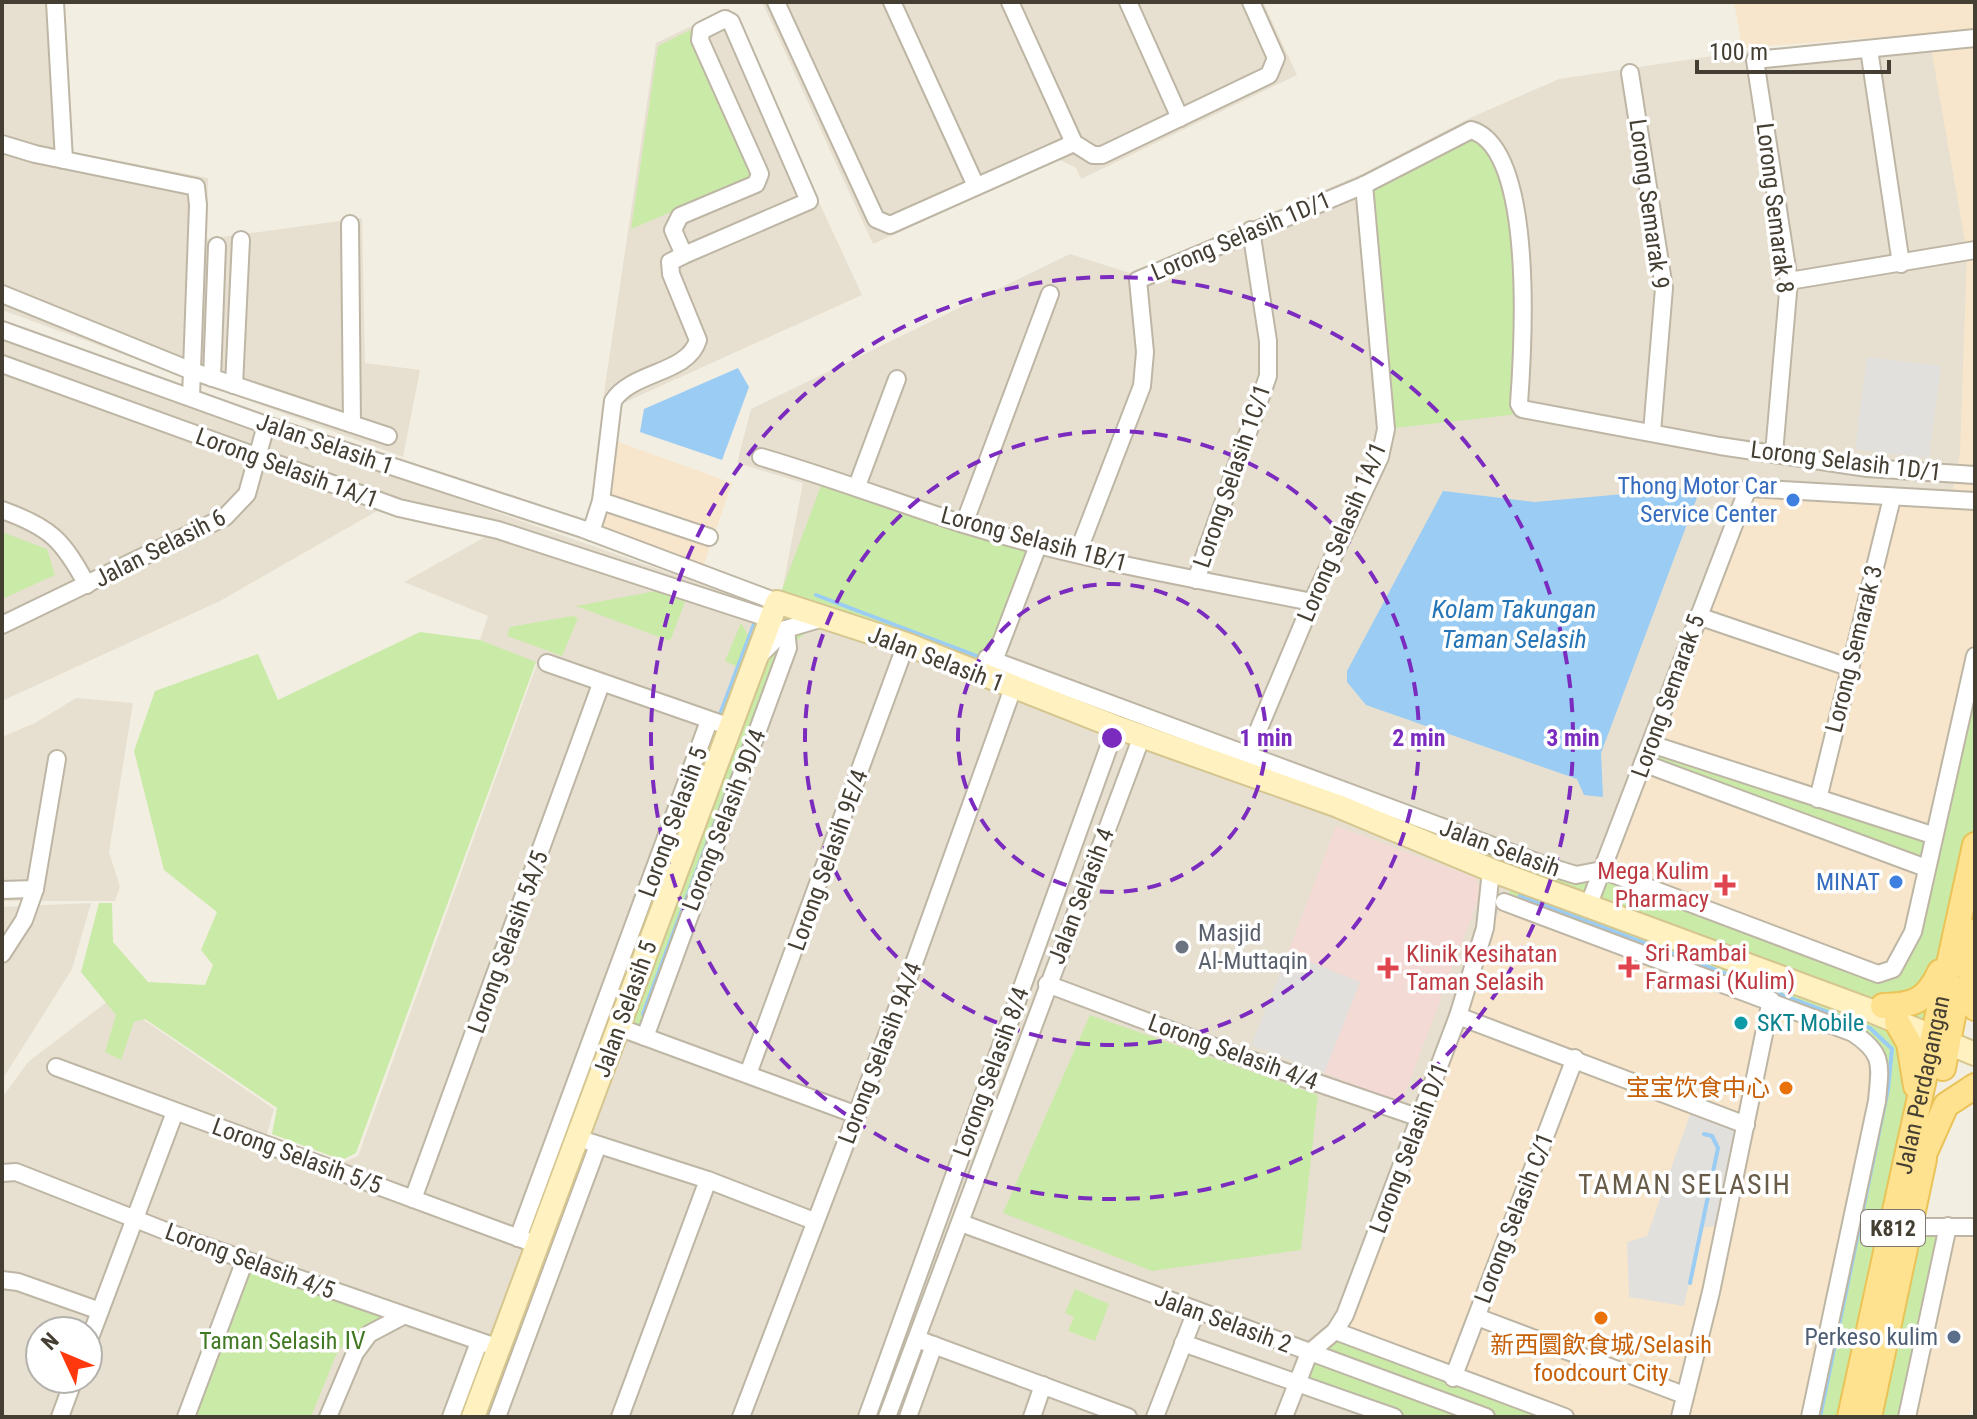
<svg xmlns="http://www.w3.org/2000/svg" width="1977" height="1419" viewBox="0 0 1977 1419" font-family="'Roboto Condensed','Noto Sans SC',sans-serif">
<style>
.residential{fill:#e7e0d0;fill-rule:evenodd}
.commercial{fill:#f7e6cb}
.medical{fill:#f4dad5}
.green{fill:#caeaa8}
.parking{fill:#e2e0dc}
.water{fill:#9accf4}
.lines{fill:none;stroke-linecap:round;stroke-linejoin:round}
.stream{stroke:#9accf4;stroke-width:4}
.street-casing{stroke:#beb6a5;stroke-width:20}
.secondary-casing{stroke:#d5c58f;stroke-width:26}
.primary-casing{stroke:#eac359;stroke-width:28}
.street{stroke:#fff;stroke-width:16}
.secondary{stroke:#fff2c0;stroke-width:22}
.primary{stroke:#ffe28f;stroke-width:24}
.ring{fill:none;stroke:#7b2cbf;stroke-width:4;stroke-dasharray:14 10}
.shop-dot{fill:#3f7fe0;stroke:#fff;stroke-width:3}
.health-dot{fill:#e0444e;stroke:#fff;stroke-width:3}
.worship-dot{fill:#6b7280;stroke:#fff;stroke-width:3}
.culture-dot{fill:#0f9aa8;stroke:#fff;stroke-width:3}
.food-dot{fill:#e8710a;stroke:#fff;stroke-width:3}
.service-dot{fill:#5c6f8a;stroke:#fff;stroke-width:3}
.labels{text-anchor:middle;stroke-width:7;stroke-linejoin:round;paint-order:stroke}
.shield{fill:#fff;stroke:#7c7870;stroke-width:2}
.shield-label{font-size:22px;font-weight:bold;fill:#443e33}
.street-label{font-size:24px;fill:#443e33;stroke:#fff}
.shop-label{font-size:24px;fill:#366cbe;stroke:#fff;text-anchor:end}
.health-label{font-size:24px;fill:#be3a42;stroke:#fff;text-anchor:start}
.worship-label{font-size:24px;fill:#5b616d;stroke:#fff;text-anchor:start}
.culture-label{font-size:24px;fill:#0d838f;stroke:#fff;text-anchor:start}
.food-label{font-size:24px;fill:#c56008;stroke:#fff;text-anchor:end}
.service-label{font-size:24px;fill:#4e5e75;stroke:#fff;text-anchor:end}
.park-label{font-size:24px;fill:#417923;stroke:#fff}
.water-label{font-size:26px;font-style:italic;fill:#2675b6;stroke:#fff}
.quarter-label{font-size:28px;letter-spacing:2px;fill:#685c49;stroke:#fff}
.centre{fill:#7b2cbf;stroke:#fff;stroke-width:4}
.ring-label{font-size:24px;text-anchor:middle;font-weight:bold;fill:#7b2cbf;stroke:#fff;stroke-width:7;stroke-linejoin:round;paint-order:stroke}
</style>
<rect width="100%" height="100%" fill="#f2eee2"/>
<g class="residential">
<path d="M2,2H61L73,152L208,178L207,239L362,218L365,363L420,370L403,457L2,310Z"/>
<path d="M762,2H1263L1297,75L1081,179L1076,168L1060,160L873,244Z"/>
<path d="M729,8L862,295L601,413L656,43Z"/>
<path d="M1975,30V783L1907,1006L1836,1417H2V1098L28,1062L112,998L274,1109L267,1134L341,1163L358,1156L537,664L480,640L488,616L404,582L487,536L377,511L220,601L2,701V339L767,607L782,591L803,483L737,463L751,409L1070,254L1130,273L1362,174L1472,117L1559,79L1746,51ZM40,1331H88V1379H40Z"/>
<path d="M76,698L133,703L109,852L120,887L115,901H2V737L35,723Z"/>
<path d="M91,903L72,969L2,1080V907Z"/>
</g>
<g class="commercial">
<path d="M1734,2H1975V30L1742,48Z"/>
<path d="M1975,38V845L1897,1022L1810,1417H1565L1335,1331L1492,925L1511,889L1589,904L1748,488L1951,500L1960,453L1967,253L1930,42Z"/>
<path d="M610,439L732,483L701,573L591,532Z"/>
<path d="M1948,1226L1975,1227V1388L1969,1417H1907Z"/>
</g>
<path class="medical" d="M1336,826L1476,878L1481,892L1401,1104L1324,1073L1360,982L1288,953Z"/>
<g class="green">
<path d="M690,30L751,170L749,179L631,229L658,46Z"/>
<path d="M1481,133L1512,197L1519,404L1528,413L1386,429L1364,185Z"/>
<path d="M825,475L1039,543L980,675L823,618L788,648L645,1037L618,1027L578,1136L598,1145L497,1417H451L479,1342L498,1348L538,1246L518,1238L737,667L725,661L741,623L748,635L754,624L771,619Z"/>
<path d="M2,532L47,549L55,575L2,599Z"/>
<path d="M656,591L685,602L670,641L576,606Z"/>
<path d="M572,616L578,618L562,656L507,636L510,627Z"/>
<path d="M420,632L480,640L536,662L356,1153L342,1160L272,1134L277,1108L145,1019L134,1022L121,1060L105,1052L116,1015L81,972L99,903H112L113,942L148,982L205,985L213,965L201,950L217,912L164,870L134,751L155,691L258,654L278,700Z"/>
<path d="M1975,656V844L1935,1024L1883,1006L1932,1037L1850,1417H1806L1880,1062L1862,1039L1504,902L1511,889L1246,758L1550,867L1602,870L1871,973L1893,969L1926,868L1643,763L1651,744L1932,835Z"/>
<path d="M1090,1015L1318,1095L1301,1250L1152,1271L1003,1213Z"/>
<path d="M1948,1226L1907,1417H1869L1912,1227Z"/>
<path d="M252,1268L385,1317L351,1335L336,1355L311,1417H196Z"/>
<path d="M1075,1289L1109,1304L1095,1341L1068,1331L1074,1317L1065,1313Z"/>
<path d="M1335,1331L1565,1417H1394L1297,1381Z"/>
</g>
<g class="parking">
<path d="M1867,357L1941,366L1929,458L1855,449Z"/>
<path d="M1288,953L1360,982L1324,1073L1251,1045Z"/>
<path d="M1693,1106L1746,1125L1723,1225L1701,1228L1684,1306L1629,1297L1627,1242L1647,1236Z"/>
</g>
<g class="water">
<path d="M738,368L749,387L722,460L640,432L644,409Z"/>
<path d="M1701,487L1601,753L1603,797L1584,795L1577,779L1366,705L1347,682V671L1443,491L1535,502Z"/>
</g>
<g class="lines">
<g class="stream">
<path d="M816,595L982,658"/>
<path d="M719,717L754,624"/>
<path d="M1520,896L1870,1028L1892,1049L1888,1089L1820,1417"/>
<path d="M643,1014L749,732"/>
<path d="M1690,1283L1718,1148L1712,1136L1704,1134"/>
</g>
<defs>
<g id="street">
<path d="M55,2L64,160"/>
<path d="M776,2L876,219L890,225L1074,143"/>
<path d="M892,2L976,186"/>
<path d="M1010,2L1074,143L1093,155H1102L1269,75L1276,58L1251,2"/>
<path d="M1128,2L1180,118"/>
<path d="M1869,49L1901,264"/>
<path d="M1630,73L1664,288L1652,432"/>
<path d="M2,144L35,154L196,187L198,205L191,397"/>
<path d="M350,224L352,424"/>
<path d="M1789,281L1975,250"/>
<path d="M2,294L192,371L388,436"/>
<path d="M2,330L266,425L583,529L777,602"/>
<path d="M2,364L399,508L498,530L771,619"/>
<path d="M212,378L217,246"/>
<path d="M234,385L241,240"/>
<path d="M1774,453L1789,281L1755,60L1975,38"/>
<path d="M761,457C830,477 895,502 963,524C1076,559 1196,579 1312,602"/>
<path d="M857,486L897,379"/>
<path d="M601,501L709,537"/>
<path d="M2,510C50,527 63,540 87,585"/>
<path d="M964,524L1050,294"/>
<path d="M591,532L601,501L613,401C632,371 688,374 698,340L671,274L670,262L684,255L673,230L680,216L756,184L760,174L757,167L700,40L701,31L725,19L731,22L809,201L684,255"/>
<path d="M1078,552L1142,386L1145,352L1138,280L1364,185L1471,130C1536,148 1523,349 1519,404L1522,409L1720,446L1867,468L1975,475"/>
<path d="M1196,580L1268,376V341L1251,230"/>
<path d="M1698,616L1848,667"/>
<path d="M2,625L225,517L247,494L266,425"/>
<path d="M761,654L786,629L823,618"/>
<path d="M994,661L1039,543"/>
<path d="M547,663L719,723"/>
<path d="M980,675L987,658L1550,867L1576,875L1602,870L1878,974L1893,969L1913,932L1975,656"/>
<path d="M1651,744L1932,835"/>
<path d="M1643,763L1926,868"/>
<path d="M1244,764L1312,602L1380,457L1386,429L1364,185"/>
<path d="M1818,799L1892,498"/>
<path d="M2,890L35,889L57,759"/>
<path d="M1504,902L1853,1033C1885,1054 1880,1066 1877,1101L1810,1417"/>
<path d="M1589,904L1748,488L1975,501"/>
<path d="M2,954L24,920L35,889"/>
<path d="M1047,984L1242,1057L1420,1118"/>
<path d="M1458,1016L1746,1125"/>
<path d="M618,1027L857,1115"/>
<path d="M645,1037L788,648L786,629"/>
<path d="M56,1067L527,1241"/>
<path d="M748,1074L906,644"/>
<path d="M590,1142L708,1180L814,1221"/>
<path d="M2,1173L16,1172L191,1241L499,1348"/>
<path d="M413,1199L601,684"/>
<path d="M961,1223L1486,1417"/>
<path d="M1912,1227H1975"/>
<path d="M518,1238L709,721"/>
<path d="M2,1280L18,1282L100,1311"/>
<path d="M1477,1317L1684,1395"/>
<path d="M1335,1331L1565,1417"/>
<path d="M917,1339L1128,1417"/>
<path d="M88,1343L175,1112"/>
<path d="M1183,1343L1394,1417"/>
<path d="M1453,1378L1575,1058"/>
<path d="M60,1417L74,1379"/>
<path d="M186,1417L245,1260"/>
<path d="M328,1417L355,1353L369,1334L403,1316"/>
<path d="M451,1417L479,1342"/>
<path d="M497,1417L598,1145"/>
<path d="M620,1417L708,1180"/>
<path d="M741,1417L908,980L1013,688"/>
<path d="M867,1417L1116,727"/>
<path d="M887,1417L1142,736"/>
<path d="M908,1417L934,1345"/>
<path d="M1032,1417L1043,1385"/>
<path d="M1155,1417L1196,1311"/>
<path d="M1284,1417L1309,1353L1335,1331L1345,1315L1458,1016L1485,928L1491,870"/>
<path d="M1680,1417L1711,1292L1771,1000"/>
<path d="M1907,1417L1948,1226"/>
</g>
<path id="secondary" d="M473,1417L777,602L906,644L1116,727L1338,806L1491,870L1864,1008L1975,1054"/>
<g id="primary">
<path d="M1971,932V993L1975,1008"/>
<path d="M1883,1006C1914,1006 1927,1000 1940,972"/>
<path d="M1897,1022L1909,1043L1916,1086"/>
<path d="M1943,1068L1958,990"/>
<path d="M1926,1150L1946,1105L1975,1086"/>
<path id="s1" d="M1850,1417L1975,845"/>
<path d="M1869,1417L1924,1159"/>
</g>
</defs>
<use href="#street" class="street-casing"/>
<use href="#secondary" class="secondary-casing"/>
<use href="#primary" class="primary-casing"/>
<use href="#street" class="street"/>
<use href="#secondary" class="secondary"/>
<use href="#primary" class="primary"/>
</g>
<g class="ring">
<circle cx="1112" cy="738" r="154"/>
<circle cx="1112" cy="738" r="307"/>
<circle cx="1112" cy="738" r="461"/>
</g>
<g class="shop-dot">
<circle cx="1793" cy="500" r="8"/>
<circle cx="1896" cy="882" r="8"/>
</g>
<g class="health-dot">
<path d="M1721 873h8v8h8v8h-8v8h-8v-8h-8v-8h8z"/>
<path d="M1625 955h8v8h8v8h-8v8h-8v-8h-8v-8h8z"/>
<path d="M1384 956h8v8h8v8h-8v8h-8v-8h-8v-8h8z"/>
</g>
<circle class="worship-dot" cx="1182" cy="947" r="8"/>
<circle class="culture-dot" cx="1741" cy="1023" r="8"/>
<g class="food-dot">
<circle cx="1786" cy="1088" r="8"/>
<circle cx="1601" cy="1318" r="8"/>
</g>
<circle class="service-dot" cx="1954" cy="1337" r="8"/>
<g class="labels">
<rect class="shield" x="1861" y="1210" width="64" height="36" rx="6"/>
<g class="shield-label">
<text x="1893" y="1236">K812</text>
</g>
<g class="street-label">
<text transform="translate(1649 204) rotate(82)" y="8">Lorong Semarak 9</text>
<text transform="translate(1775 208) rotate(83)" y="8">Lorong Semarak 8</text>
<text transform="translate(1241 236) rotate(-23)" y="8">Lorong Selasih 1D/1</text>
<text transform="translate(325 444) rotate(19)" y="8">Jalan Selasih 1</text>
<text transform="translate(1846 461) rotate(7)" y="8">Lorong Selasih 1D/1</text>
<text transform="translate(287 468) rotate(20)" y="8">Lorong Selasih 1A/1</text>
<text transform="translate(1232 476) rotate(-71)" y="8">Lorong Selasih 1C/1</text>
<text transform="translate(1342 532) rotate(-67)" y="8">Lorong Selasih 1A/1</text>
<text transform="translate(1034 539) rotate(15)" y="8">Lorong Selasih 1B/1</text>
<text transform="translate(160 548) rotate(-27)" y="8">Jalan Selasih 6</text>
<text transform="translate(1854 649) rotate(-76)" y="8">Lorong Semarak 3</text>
<text transform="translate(936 659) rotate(21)" y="8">Jalan Selasih 1</text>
<text transform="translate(1668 696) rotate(-70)" y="8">Lorong Semarak 5</text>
<text transform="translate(724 820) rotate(-69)" y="8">Lorong Selasih 9D/4</text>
<text transform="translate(673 822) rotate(-70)" y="8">Lorong Selasih 5</text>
<text transform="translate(1500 848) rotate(20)" y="8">Jalan Selasih</text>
<text transform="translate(828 860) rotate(-70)" y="8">Lorong Selasih 9E/4</text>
<text transform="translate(1081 896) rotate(-69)" y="8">Jalan Selasih 4</text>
<text transform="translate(508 942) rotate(-70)" y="8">Lorong Selasih 5A/5</text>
<text transform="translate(625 1009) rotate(-70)" y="8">Jalan Selasih 5</text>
<text transform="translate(1233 1052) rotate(20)" y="8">Lorong Selasih 4/4</text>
<text transform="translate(880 1053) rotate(-69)" y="8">Lorong Selasih 9A/4</text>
<text transform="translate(991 1072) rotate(-70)" y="8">Lorong Selasih 8/4</text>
<text dy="8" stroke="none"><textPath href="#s1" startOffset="340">Jalan Perdagangan</textPath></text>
<text transform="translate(1409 1148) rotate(-69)" y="8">Lorong Selasih D/1</text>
<text transform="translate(297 1156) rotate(20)" y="8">Lorong Selasih 5/5</text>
<text transform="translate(1514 1218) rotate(-69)" y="8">Lorong Selasih C/1</text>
<text transform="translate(250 1261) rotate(20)" y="8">Lorong Selasih 4/5</text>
<text transform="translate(1223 1321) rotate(20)" y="8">Jalan Selasih 2</text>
</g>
<g class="shop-label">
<text x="1777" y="494">Thong Motor Car<tspan x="1777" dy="28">Service Center</tspan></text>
<text x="1880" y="890">MINAT</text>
</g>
<g class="health-label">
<text x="1709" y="879" text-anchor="end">Mega Kulim<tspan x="1709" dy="28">Pharmacy</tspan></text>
<text x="1645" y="961">Sri Rambai<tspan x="1645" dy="28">Farmasi (Kulim)</tspan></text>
<text x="1406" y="962">Klinik Kesihatan<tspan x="1406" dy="28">Taman Selasih</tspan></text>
</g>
<g class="worship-label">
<text x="1198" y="941">Masjid<tspan x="1198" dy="28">Al-Muttaqin</tspan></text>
</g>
<g class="culture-label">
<text x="1757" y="1031">SKT Mobile</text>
</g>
<g class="food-label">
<text x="1770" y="1096">宝宝饮食中心</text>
<text x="1601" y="1353" text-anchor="middle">新西圜飲食城/Selasih<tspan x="1601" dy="28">foodcourt City</tspan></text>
</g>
<g class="service-label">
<text x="1938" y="1345">Perkeso kulim</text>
</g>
<g class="park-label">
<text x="283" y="1349">Taman Selasih Ⅳ</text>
</g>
<g class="water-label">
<text x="1514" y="618">Kolam Takungan<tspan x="1514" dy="30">Taman Selasih</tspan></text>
</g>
<g class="quarter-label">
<text x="1685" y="1194">TAMAN SELASIH</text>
</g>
</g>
<circle cx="1112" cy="738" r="12" class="centre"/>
<g class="ring-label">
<text x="1266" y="746">1 min</text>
<text x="1419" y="746">2 min</text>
<text x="1573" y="746">3 min</text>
</g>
<rect width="1977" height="1419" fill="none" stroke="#443e33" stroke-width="8"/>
<g transform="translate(64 1355) rotate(314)"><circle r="38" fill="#ffffff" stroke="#b4b2ad" stroke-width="2"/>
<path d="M0-6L14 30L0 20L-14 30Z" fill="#ff390d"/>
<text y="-12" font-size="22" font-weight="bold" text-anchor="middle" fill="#443e33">N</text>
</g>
<path d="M1697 60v12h192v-12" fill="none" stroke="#443e33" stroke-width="4"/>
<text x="1709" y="60" font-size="24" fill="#443e33" stroke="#ffffff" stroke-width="6" paint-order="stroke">100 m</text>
</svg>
